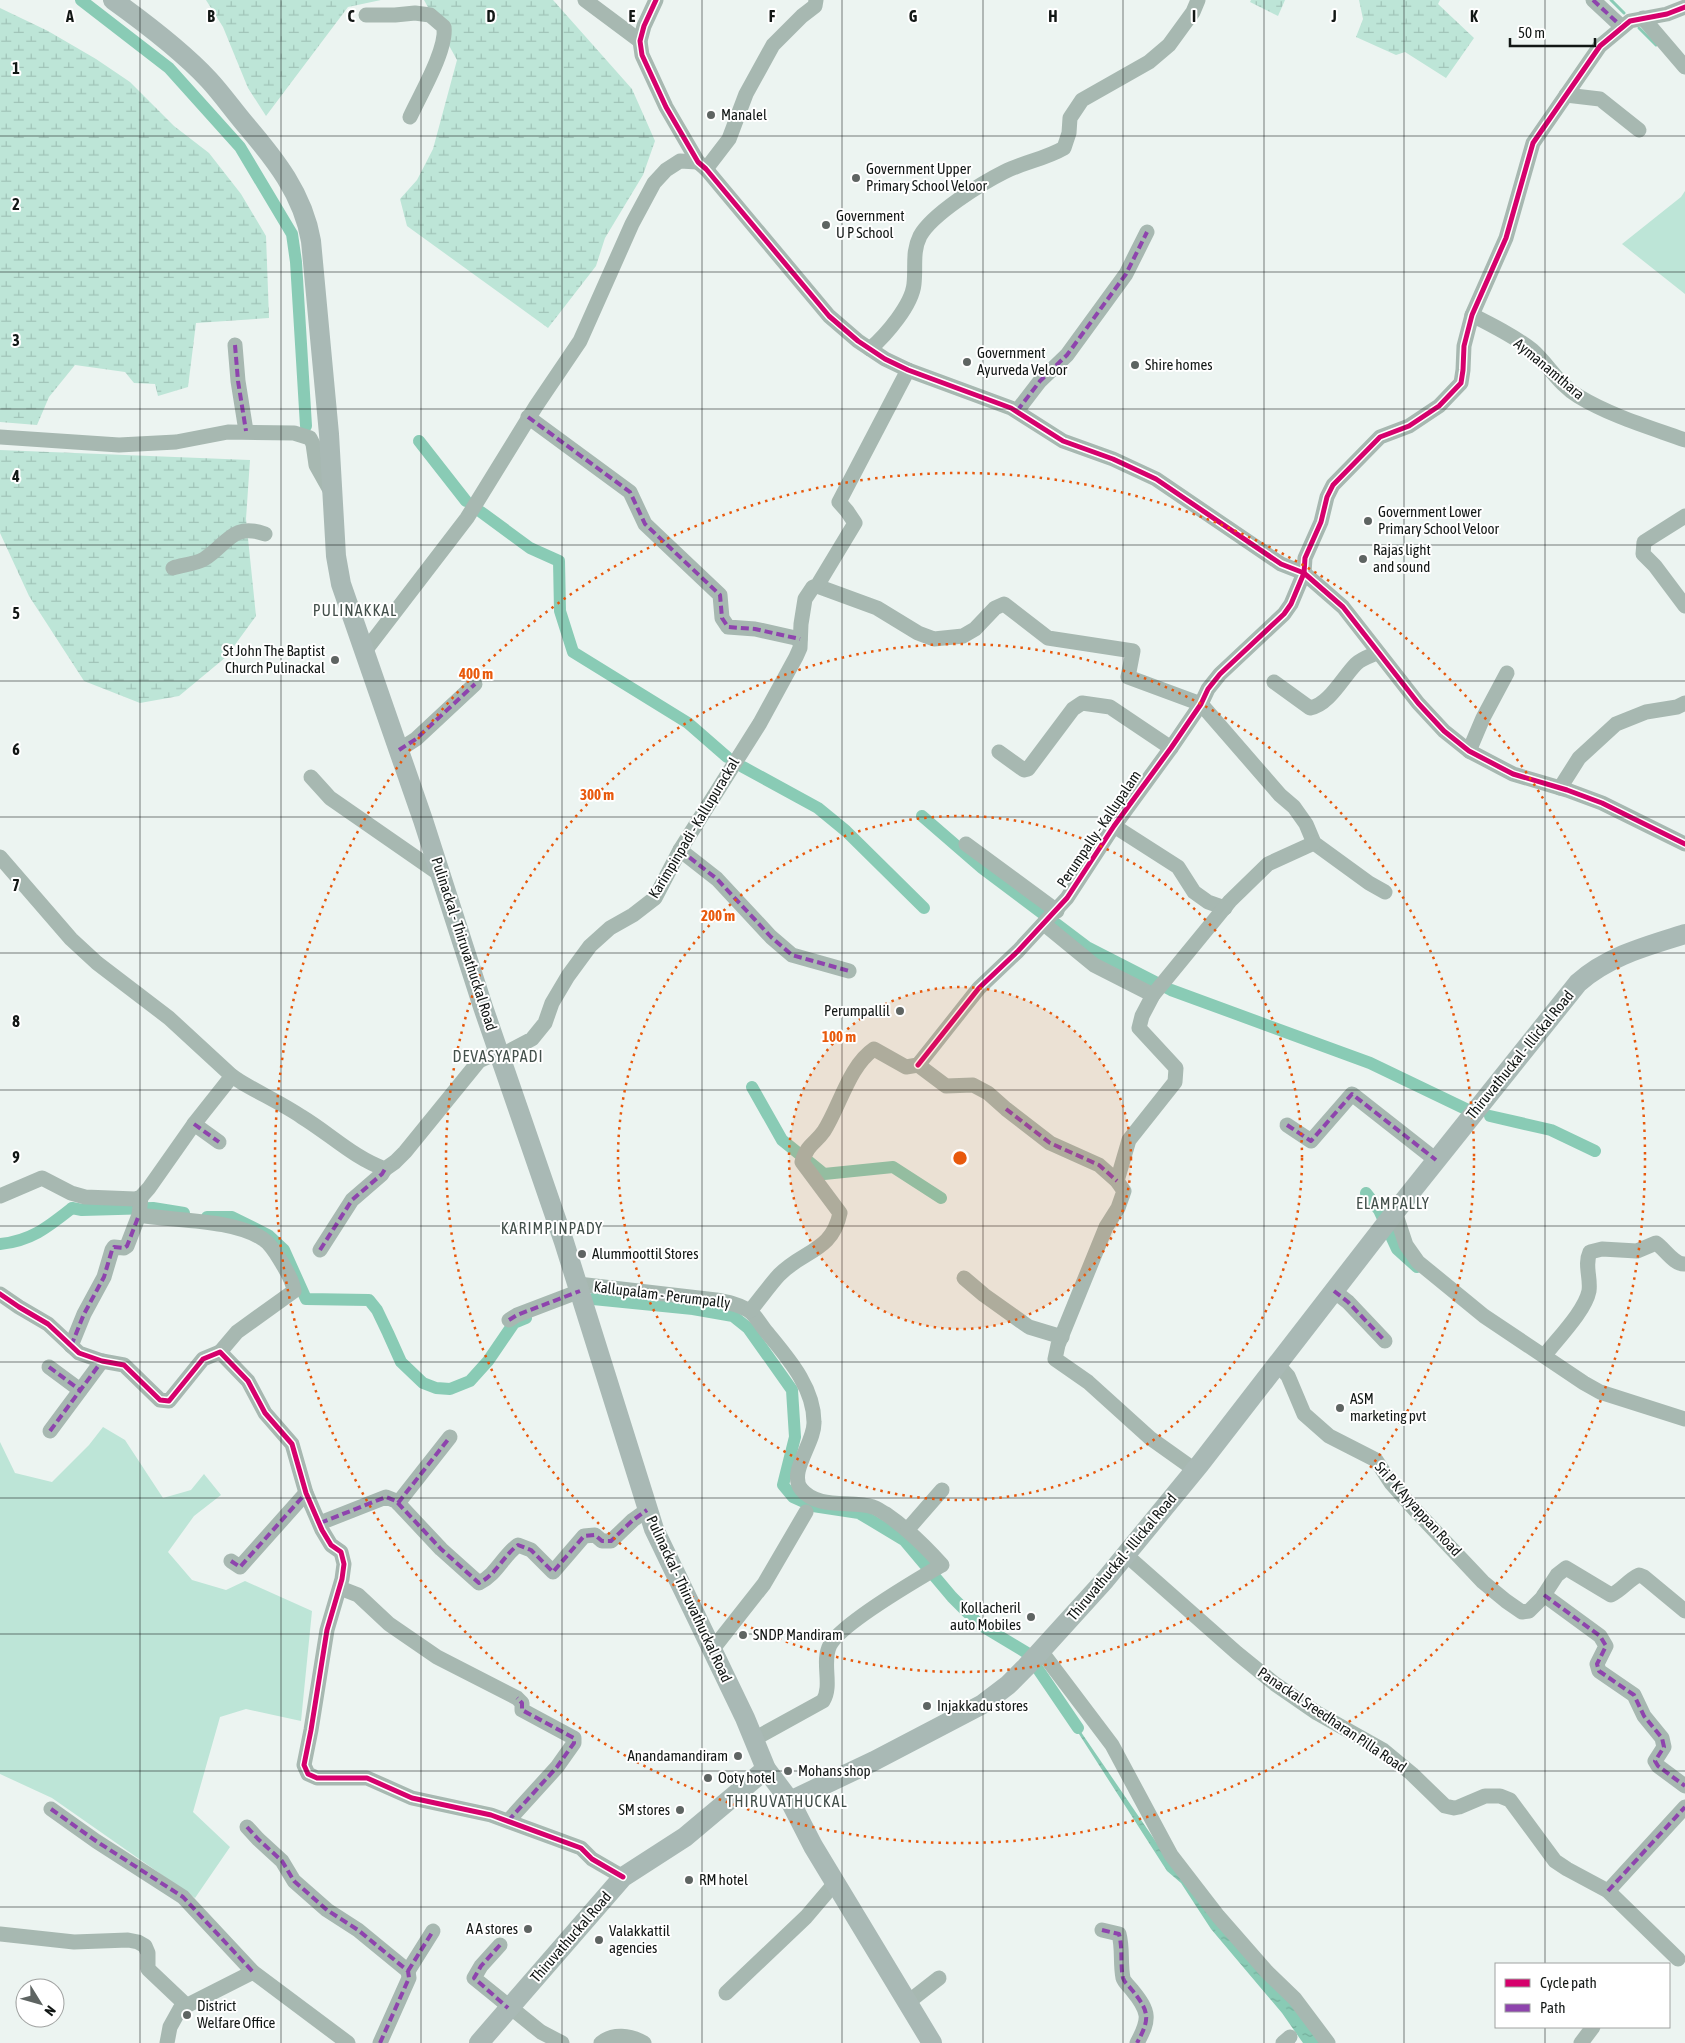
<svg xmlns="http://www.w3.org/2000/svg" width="1685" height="2043" viewBox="0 0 1685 2043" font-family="'Asap Condensed',sans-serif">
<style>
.grass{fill:#bde5d7}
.wetland{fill:url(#wetland-marsh)}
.water{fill:url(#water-ripples)}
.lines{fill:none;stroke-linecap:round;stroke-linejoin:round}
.stream{stroke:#89cbb5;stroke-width:3}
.canal{stroke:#89cbb5;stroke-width:12}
.minor{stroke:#a7b8b1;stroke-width:15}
.major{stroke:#a9b9b5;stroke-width:20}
.quiet{stroke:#8e44ad;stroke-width:4;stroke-dasharray:8 4;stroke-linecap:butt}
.cycleway-casing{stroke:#fff;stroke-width:8}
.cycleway{stroke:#d6006c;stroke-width:5}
.grid{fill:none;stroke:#121715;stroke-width:1;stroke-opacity:0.55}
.ring{fill:none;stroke:#e8590c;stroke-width:2.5;stroke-dasharray:2.5 5}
.poi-dot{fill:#5e6462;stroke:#fff;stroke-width:2}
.labels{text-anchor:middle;stroke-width:4;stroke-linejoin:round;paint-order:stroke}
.poi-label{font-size:15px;fill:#121715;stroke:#fff;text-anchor:start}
.street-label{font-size:15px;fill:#121715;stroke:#fff}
.neighbourhood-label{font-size:16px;letter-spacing:1px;fill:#43504b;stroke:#fff}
.grid-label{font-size:16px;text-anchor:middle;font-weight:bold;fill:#121715;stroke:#fff;stroke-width:4;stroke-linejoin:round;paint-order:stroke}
.centre{fill:#e8590c;stroke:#fff;stroke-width:2.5}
.ring-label{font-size:15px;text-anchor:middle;font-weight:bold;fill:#e8590c;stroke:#fff;stroke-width:4;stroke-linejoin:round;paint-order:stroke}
</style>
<defs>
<pattern id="wetland-marsh" width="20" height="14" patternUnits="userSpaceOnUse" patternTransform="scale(1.25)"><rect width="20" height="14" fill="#bde5d7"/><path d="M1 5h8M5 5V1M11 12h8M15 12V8" fill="none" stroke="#a1c4b8"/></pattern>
<pattern id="water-ripples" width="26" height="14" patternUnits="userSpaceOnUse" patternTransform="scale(1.25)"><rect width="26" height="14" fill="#89cbb5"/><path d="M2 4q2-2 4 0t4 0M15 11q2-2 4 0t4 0" fill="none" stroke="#75ae9b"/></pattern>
</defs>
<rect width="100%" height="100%" fill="#ecf4f1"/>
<g class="grass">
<path d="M1685,191V294L1622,244L1681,197Z"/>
<path d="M103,1427L125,1440L163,1498L191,1490L204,1474L221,1495L194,1516L168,1552L192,1580L226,1590L245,1581L312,1611L301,1721L246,1709L220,1717L193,1812L230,1847L195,1898L52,1798L0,1774V1442L15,1473L52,1482L89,1445Z"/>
</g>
<g class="wetland">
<path d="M206,0H381L348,7L266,116L248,88L223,27Z"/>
<path d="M424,0H553L632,89L655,141L643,175L605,238L596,266L548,328L407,226L400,199L417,180L433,149L457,60Z"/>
<path d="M1251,0H1285L1278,16L1250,2Z"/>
<path d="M1359,0H1440L1438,4L1474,38L1446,78L1405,52L1396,55L1356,37L1363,19Z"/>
<path d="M0,8L48,31L96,59L130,82L174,126L209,153L241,194L266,236L269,318L196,323L188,387L158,396L155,384L134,383L125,372L75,365L49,397L37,425L0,422Z"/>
<path d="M0,450L250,460L246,519L256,616L226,657L179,696L140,703L84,681L29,596L0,533Z"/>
</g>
<path class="water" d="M1027,1653L1165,1855L1325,2043H1303L1282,2013L1211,1929L1181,1883L1167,1871Z"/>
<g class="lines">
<g class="stream">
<path d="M1611,0L1624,13"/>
<path d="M1639,28L1656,45"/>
</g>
<g class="canal">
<path d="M81,0L169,68L240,147L292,234L296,262L306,426"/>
<path d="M419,441L466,501"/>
<path d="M481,512L530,548L559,561L560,611L573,652L688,723L727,757"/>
<path d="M743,767L818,808L846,831L924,908"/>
<path d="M922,816L982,868L1087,947L1171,990L1370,1063L1470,1111"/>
<path d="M752,1087L782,1140L824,1174L893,1167L941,1198"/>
<path d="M1490,1116L1551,1130L1595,1151"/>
<path d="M1366,1193L1379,1210L1397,1249L1417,1267"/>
<path d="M207,1217H232L268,1235L284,1250L306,1299L369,1300L377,1310L388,1333L401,1362L423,1383L436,1388L450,1389L470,1381L488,1361L514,1323L526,1318"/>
<path d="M0,1244C31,1241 48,1227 72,1208L82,1210L153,1208L184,1213"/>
<path d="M593,1299L693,1309L733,1316L748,1328L792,1390L795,1437L783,1485L793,1497L813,1506L859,1513L904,1540L952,1597L979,1624L1027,1653L1078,1728"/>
</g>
<g class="minor">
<path d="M585,0L640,41"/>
<path d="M656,0L644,26L640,41L642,55L666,107L698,162L706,169L829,316L858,341L885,359L908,370L1011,408L1063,441L1113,459L1156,479L1281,564L1304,573L1343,607L1418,703L1444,731L1469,751L1513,774L1567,790L1602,803L1685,844"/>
<path d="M1593,0L1622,27"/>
<path d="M366,15H395L415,13L430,15L444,27C447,50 420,95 410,117"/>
<path d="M1643,18L1685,67"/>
<path d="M1566,95L1600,99L1639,130"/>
<path d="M706,169L729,139L746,94L773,45L802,16L815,6L816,0"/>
<path d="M1472,315C1492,325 1514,336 1532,350C1548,364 1559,385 1578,396C1611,416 1649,427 1685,440"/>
<path d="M235,345L238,381L246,431"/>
<path d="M870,349C886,335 912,305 914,284C916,267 912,252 920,236C932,214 982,183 1004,172C1024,162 1045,159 1064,148L1069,133L1070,118L1082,100L1149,62L1169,45L1193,12L1198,0"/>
<path d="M1017,411L1040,381L1067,355L1126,274L1147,232"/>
<path d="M528,417L630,492L645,524L720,595L722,618L728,627L755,629L800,639"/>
<path d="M0,437L119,445L176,442L228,432L294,433L310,438L313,444L316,465L330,490"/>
<path d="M1685,516L1644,542L1643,554L1655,566L1685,606"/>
<path d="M173,568C182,565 196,564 204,559C227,545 232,522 265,534"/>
<path d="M817,586L877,608L918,633L934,639L963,636L975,629L995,608L1004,604L1048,638L1133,651L1128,677L1201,704L1280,795L1294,807L1306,824L1314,843L1369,883L1385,892"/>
<path d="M365,651L467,518L536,406L580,341L632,224L654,183L666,170L680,161L698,162"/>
<path d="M1274,682L1310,708C1329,705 1343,677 1356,664C1361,659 1370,656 1377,653"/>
<path d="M399,750L416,739L475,684"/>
<path d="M1469,751L1483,718L1507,673"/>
<path d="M999,752L1024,770L1028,769L1073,709L1082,703L1110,707L1171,748"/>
<path d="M311,777L330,798L441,875"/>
<path d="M1560,788L1579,758L1616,724L1646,712L1677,707L1685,703"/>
<path d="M1114,826L1178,867L1194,892L1208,902L1225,908"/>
<path d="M966,844L1057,911"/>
<path d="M680,850L717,879L771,937L792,955L849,971"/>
<path d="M0,857L71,939L97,963L169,1018L232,1076L241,1082C261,1094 283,1104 302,1117C330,1134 354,1158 385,1169L395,1162L405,1152L479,1061L499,1052"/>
<path d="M1044,924L1094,965L1153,995"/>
<path d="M500,1056L532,1039L545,1023L552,1003L568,976L590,946L610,928L633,915L655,898L680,850L760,723L796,657L800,648L801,624L805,599L813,587L817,586L855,523L847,511L839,502L908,370"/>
<path d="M918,1065L979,988L1018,951L1067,898L1114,826L1171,748L1201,704L1208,689L1220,674L1284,614L1291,604L1304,573L1305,558L1321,522L1327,497L1333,485L1380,437L1409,426L1439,406L1461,383L1463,370L1464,346L1472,315L1506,238L1533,143L1600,46L1630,21L1667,14L1685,7"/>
<path d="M918,1065L946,1086L973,1085L988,1093L1006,1109L1050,1143L1099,1165L1117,1181L1124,1191L1118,1208L1106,1227L1058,1345L1055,1359L1088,1382L1150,1438L1195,1470"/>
<path d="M194,1124L219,1142"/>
<path d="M1287,1125L1311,1141L1352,1094L1436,1160"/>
<path d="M1117,1181L1129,1140L1175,1082L1176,1068L1139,1028L1142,1016L1153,995L1230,901L1268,864L1314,843"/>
<path d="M0,1196L42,1178L71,1193L85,1197L135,1199L141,1197L149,1188L194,1124L232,1076"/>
<path d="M141,1197L139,1215C175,1221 233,1219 263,1239C271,1244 277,1255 282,1263C287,1272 293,1281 294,1291L237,1332L220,1352"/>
<path d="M1395,1212L1406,1245L1418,1262L1484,1316L1584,1383L1600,1392L1685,1419"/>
<path d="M320,1250L352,1200L382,1174L385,1169"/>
<path d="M964,1278L984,1295L1029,1327L1062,1337"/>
<path d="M578,1284L716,1300C727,1302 738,1304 748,1310C755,1314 760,1324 765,1330C786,1356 814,1386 814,1422C815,1442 788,1472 801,1489C818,1510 851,1500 873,1507C877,1508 882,1512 886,1514C908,1529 924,1545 942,1565C918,1579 842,1623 830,1645C821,1662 833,1685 823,1701L754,1739"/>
<path d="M1334,1291L1348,1302L1385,1341"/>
<path d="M0,1294L19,1307L48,1324L79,1353L102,1361L124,1365L160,1400L169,1401L203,1359L220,1352L248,1381L265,1413L292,1444L306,1493L322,1530L331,1545L341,1552L344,1564L342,1579L327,1630L311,1730L304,1765L308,1774L317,1778H367L412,1798L491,1815L581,1848L592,1859L623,1877"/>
<path d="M750,1311C760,1299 769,1286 779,1275C803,1250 832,1252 840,1213L802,1162C808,1143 815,1144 824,1131C840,1106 849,1066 874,1049L906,1067L918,1065"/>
<path d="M509,1320L517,1315L580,1291"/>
<path d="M71,1346L84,1314L104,1277L112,1250L114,1247L124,1248L127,1246L139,1215"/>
<path d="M1545,1355C1558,1338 1585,1311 1589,1291C1591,1277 1584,1265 1590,1252L1602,1249L1637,1251L1656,1243C1665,1249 1674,1265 1685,1264"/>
<path d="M1278,1365L1288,1376L1304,1414L1329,1436L1376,1460L1391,1483L1416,1511L1483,1582L1506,1601L1522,1612L1529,1611L1542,1598L1557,1575L1566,1568L1611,1595C1622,1590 1628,1580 1639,1575L1644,1577L1685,1611"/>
<path d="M49,1367L80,1390"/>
<path d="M50,1431L102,1361"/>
<path d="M398,1503L450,1437"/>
<path d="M320,1523L386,1497L396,1501L441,1549L479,1583C496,1575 503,1556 518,1545L531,1550L553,1572L584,1536L595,1535L602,1541H611L633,1520L647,1510"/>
<path d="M908,1529L942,1490"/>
<path d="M1125,1554L1237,1653L1275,1684L1317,1713L1383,1750L1412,1774L1445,1806L1454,1808L1459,1807L1485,1796H1500L1510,1800L1555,1861L1567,1869L1608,1891L1678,1959"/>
<path d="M231,1561L240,1567L306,1493"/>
<path d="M340,1588L358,1595L389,1624L437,1657L517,1698L522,1703V1710L574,1738V1743L557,1767L508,1821"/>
<path d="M1544,1595L1600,1636L1606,1646L1597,1664L1599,1671L1634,1695L1644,1716L1662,1738L1664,1747L1655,1761L1658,1766L1685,1786"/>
<path d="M712,1650L764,1584L806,1512"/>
<path d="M1041,1651L1112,1745L1171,1855L1218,1916L1267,1972L1295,1999L1328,2043"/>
<path d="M51,1809L96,1841L183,1897L253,1972"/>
<path d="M247,1827L258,1839L282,1861L294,1881L327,1910L358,1930L408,1971L409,1978L380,2043"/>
<path d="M1608,1891L1685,1807"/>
<path d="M1102,1930L1119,1934C1123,1949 1120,1963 1123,1978C1124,1982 1129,1986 1132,1990C1150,2012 1150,2019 1137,2043"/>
<path d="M0,1934L74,1942L128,1940L138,1942L145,1946L148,1953V1969L186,2005"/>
<path d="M500,1945L481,1966L474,1978L541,2032L562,2043"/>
<path d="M408,1971L433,1931"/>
<path d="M726,1993L806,1917L835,1883"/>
<path d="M907,2003L939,1978"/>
<path d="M167,2043L170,2027L180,2009L253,1972L348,2043"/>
<path d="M601,2043C613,2033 630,2035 644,2043"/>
<path d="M1283,2043L1290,2037"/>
<path d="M1581,2043L1593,2027"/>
</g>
<g class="major">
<path d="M113,0C145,23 182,51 209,80C222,94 233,110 245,124C275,159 303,194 311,241L329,434L336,556L341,584L423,820L483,1007L564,1242L654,1529L745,1718L766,1769L790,1801L813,1846L932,2043"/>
<path d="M790,1801L874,1761L983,1704L1008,1685L1026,1667L1105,1580L1200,1464L1395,1212L1578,983C1608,956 1647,946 1685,934"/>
<path d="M479,2043L623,1877L685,1837L766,1769"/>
</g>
<g class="quiet">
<path d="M1593,0L1622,27"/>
<path d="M235,345L238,381L246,431"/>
<path d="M1017,411L1040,381L1067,355L1126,274L1147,232"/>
<path d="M528,417L630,492L645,524L720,595L722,618L728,627L755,629L800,639"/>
<path d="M399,750L416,739L475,684"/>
<path d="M680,850L717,879L771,937L792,955L849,971"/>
<path d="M1006,1109L1050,1143L1099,1165L1117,1181"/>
<path d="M194,1124L219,1142"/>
<path d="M1287,1125L1311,1141L1352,1094L1436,1160"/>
<path d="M320,1250L352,1200L382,1174L385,1169"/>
<path d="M1334,1291L1348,1302L1385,1341"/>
<path d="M509,1320L517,1315L580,1291"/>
<path d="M71,1346L84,1314L104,1277L112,1250L114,1247L124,1248L127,1246L139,1215"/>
<path d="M49,1367L80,1390"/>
<path d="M50,1431L102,1361"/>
<path d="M398,1503L450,1437"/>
<path d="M320,1523L386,1497L396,1501L441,1549L479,1583C496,1575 503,1556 518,1545L531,1550L553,1572L584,1536L595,1535L602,1541H611L633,1520L647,1510"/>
<path d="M231,1561L240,1567L306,1493"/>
<path d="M1544,1595L1600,1636L1606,1646L1597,1664L1599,1671L1634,1695L1644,1716L1662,1738L1664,1747L1655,1761L1658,1766L1685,1786"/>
<path d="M51,1809L96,1841L183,1897L253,1972"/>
<path d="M508,1821L557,1767L574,1743V1738L522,1710V1703L517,1698"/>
<path d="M247,1827L258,1839L282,1861L294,1881L327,1910L358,1930L408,1971L409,1978L380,2043"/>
<path d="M1608,1891L1685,1807"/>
<path d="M1102,1930L1119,1934C1123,1949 1120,1963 1123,1978C1124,1982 1129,1986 1132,1990C1150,2012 1150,2019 1137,2043"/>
<path d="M500,1945L481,1966L474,1978L508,2008"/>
<path d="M408,1971L433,1931"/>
</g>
<defs>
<g id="cycleway">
<path d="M656,0L644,26L640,41L642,55L666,107L698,162L706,169L829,316L858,341L885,359L908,370L1011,408L1063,441L1113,459L1156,479L1281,564L1304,573L1343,607L1418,703L1444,731L1469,751L1513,774L1567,790L1602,803L1685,844"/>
<path d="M918,1065L979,988L1018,951L1067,898L1114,826L1171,748L1201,704L1208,689L1220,674L1284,614L1291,604L1304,573L1305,558L1321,522L1327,497L1333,485L1380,437L1409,426L1439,406L1461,383L1463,370L1464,346L1472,315L1506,238L1533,143L1600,46L1630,21L1667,14L1685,7"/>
<path d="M0,1294L19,1307L48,1324L79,1353L102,1361L124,1365L160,1400L169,1401L203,1359L220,1352L248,1381L265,1413L292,1444L306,1493L322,1530L331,1545L341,1552L344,1564L342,1579L327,1630L311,1730L304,1765L308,1774L317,1778H367L412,1798L491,1815L581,1848L592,1859L623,1877"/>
</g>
</defs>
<use href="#cycleway" class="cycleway-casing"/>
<use href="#cycleway" class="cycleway"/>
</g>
<path class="grid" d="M140,0V2043M281,0V2043M421,0V2043M562,0V2043M702,0V2043M842,0V2043M983,0V2043M1123,0V2043M1264,0V2043M1404,0V2043M1545,0V1964M0,136H1685M0,272H1685M0,409H1685M0,545H1685M0,681H1685M0,817H1685M0,953H1685M0,1090H1685M0,1226H1685M0,1362H1685M0,1498H1685M0,1634H1685M0,1771H1685M0,1907H1685M1545,2027V2043"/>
<circle cx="960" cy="1158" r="171" fill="#e8590c" fill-opacity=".12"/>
<g class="ring">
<circle cx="960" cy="1158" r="171"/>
<circle cx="960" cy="1158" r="342"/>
<circle cx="960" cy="1158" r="514"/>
<circle cx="960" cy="1158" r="685"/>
</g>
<g class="poi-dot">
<circle cx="711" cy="115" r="5"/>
<circle cx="856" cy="178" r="5"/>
<circle cx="826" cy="225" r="5"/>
<circle cx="967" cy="362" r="5"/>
<circle cx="1135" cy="365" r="5"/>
<circle cx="1368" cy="521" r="5"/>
<circle cx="1363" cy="559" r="5"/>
<circle cx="335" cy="660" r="5"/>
<circle cx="900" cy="1011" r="5"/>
<circle cx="582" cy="1254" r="5"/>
<circle cx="1340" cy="1408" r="5"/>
<circle cx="1031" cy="1617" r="5"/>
<circle cx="743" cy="1635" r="5"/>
<circle cx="927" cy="1706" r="5"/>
<circle cx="738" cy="1756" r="5"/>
<circle cx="788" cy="1771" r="5"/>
<circle cx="708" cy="1778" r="5"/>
<circle cx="680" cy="1810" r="5"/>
<circle cx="689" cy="1880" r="5"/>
<circle cx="528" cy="1929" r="5"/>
<circle cx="599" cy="1940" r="5"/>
<circle cx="187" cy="2015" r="5"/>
</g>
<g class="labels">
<g class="poi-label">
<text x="721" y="120">Manalel</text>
<text x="866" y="174">Government Upper<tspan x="866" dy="17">Primary School Veloor</tspan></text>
<text x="836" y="221">Government<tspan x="836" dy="17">U P School</tspan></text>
<text x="977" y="358">Government<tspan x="977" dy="17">Ayurveda Veloor</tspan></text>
<text x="1145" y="370">Shire homes</text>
<text x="1378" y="517">Government Lower<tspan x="1378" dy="17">Primary School Veloor</tspan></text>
<text x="1373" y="555">Rajas light<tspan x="1373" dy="17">and sound</tspan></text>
<text x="325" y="656" text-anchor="end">St John The Baptist<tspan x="325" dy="17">Church Pulinackal</tspan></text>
<text x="890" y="1016" text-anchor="end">Perumpallil</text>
<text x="592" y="1259">Alummoottil Stores</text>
<text x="1350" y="1404">ASM<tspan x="1350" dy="17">marketing pvt</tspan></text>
<text x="1021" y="1613" text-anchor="end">Kollacheril<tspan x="1021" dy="17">auto Mobiles</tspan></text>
<text x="753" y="1640">SNDP Mandiram</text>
<text x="937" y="1711">Injakkadu stores</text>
<text x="728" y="1761" text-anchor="end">Anandamandiram</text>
<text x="798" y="1776">Mohans shop</text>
<text x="718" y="1783">Ooty hotel</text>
<text x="670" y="1815" text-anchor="end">SM stores</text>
<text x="699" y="1885">RM hotel</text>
<text x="518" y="1934" text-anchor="end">A A stores</text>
<text x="609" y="1936">Valakkattil<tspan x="609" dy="17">agencies</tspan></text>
<text x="197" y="2011">District<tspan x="197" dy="17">Welfare Office</tspan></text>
</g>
<g class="street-label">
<text transform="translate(1549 369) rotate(40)" y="5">Aymanamthara</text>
<text transform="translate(694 828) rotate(-59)" y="5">Karimpinpadi - Kallupurackal</text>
<text transform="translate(1099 829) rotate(-56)" y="5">Perumpally - Kallupalam</text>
<text transform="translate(464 944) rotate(72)" y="5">Pulinackal - Thiruvathuckal Road</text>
<text transform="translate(1520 1055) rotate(-51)" y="5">Thiruvathuckal - Illickal Road</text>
<text transform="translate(662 1295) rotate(7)" y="5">Kallupalam - Perumpally</text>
<text transform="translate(1418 1509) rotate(48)" y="5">Sri P K Ayyappan Road</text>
<text transform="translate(1122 1557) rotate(-50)" y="5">Thiruvathuckal - Illickal Road</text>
<text transform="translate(689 1599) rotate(65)" y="5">Pulinackal - Thiruvathuckal Road</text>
<text transform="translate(1332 1720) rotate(34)" y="5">Panackal Sreedharan Pilla Road</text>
<text transform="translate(571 1937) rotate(-49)" y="5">Thiruvathuckal Road</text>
</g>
<g class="neighbourhood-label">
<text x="355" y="616">PULINAKKAL</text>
<text x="498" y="1062">DEVASYAPADI</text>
<text x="1393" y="1209">ELAMPALLY</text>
<text x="552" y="1234">KARIMPINPADY</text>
<text x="787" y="1807">THIRUVATHUCKAL</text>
</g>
</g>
<g class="grid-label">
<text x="70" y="22">A</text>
<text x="211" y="22">B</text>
<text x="351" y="22">C</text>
<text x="491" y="22">D</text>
<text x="632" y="22">E</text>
<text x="772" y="22">F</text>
<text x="913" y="22">G</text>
<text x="1053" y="22">H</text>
<text x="1194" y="22">I</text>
<text x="1334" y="22">J</text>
<text x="1474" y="22">K</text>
<text x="16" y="74">1</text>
<text x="16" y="210">2</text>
<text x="16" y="346">3</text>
<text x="16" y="482">4</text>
<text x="16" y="619">5</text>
<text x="16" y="755">6</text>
<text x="16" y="891">7</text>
<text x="16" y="1027">8</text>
<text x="16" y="1163">9</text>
</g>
<circle cx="960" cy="1158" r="8" class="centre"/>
<g class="ring-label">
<text x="476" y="679">400 m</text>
<text x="597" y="800">300 m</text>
<text x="718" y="921">200 m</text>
<text x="839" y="1042">100 m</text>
</g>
<rect x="1495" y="1963" width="175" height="65" fill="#ffffff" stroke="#a0a2a1"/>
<rect x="1505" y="1979" width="25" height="8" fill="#d6006c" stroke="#a0a2a1"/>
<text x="1540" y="1988" font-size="15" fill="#121715">Cycle path</text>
<rect x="1505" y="2004" width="25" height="8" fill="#8e44ad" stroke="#a0a2a1"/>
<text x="1540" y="2013" font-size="15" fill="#121715">Path</text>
<g transform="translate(40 2003) rotate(127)"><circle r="24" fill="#ffffff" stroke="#a0a2a1"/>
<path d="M0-4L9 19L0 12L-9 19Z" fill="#5e6462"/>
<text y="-8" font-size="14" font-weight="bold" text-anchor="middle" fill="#121715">N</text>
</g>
<path d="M1510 38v8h85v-8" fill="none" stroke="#121715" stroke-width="2.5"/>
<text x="1518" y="38" font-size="15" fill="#121715" stroke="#ffffff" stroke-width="4" paint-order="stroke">50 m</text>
</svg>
